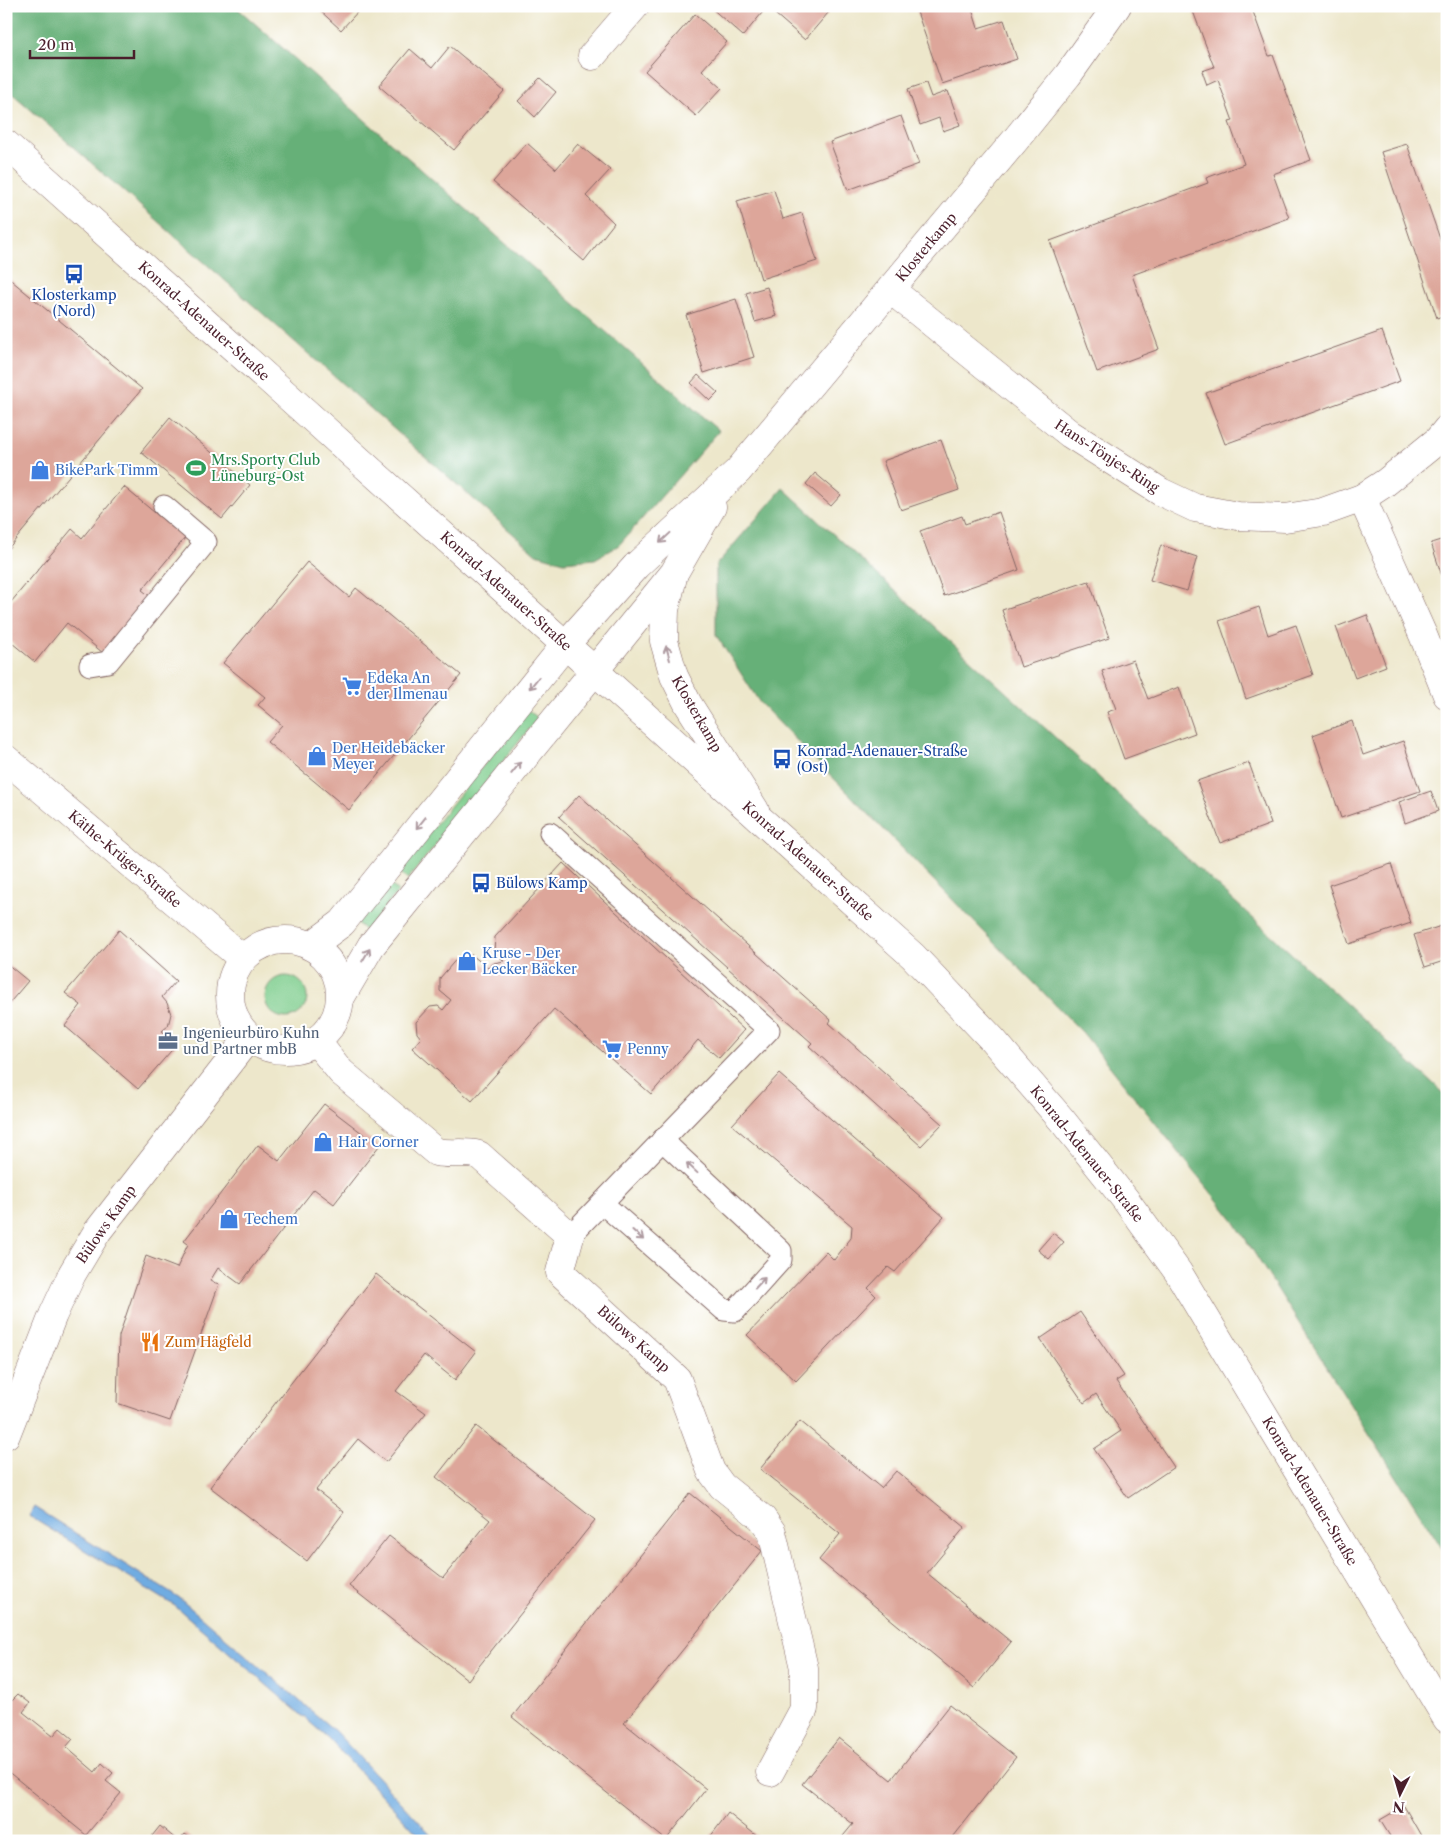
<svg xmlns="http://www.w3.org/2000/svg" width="1453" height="1847" viewBox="0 0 1453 1847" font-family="'Libre Caslon Text',serif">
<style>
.green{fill:#7ecd8d;stroke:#64765c}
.forest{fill:#66b078;stroke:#586852}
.water{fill:#6face1;stroke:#5c6686}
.building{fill:#dda69a}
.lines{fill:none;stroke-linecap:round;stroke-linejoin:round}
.lane-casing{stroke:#836563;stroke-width:23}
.street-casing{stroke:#836563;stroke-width:29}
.secondary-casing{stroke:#836563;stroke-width:29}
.lane{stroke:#fff;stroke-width:21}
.street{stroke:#fff;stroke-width:28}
.secondary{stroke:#fff;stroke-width:28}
.oneway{stroke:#ae9aa0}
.labels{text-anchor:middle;stroke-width:4;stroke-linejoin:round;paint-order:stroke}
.street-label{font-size:14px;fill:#4a1f2b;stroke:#fff}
.transit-label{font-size:14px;fill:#164399;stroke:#fff;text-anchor:start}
.leisure-label{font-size:14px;fill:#27864d;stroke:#fff;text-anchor:start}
.shop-label{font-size:14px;fill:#366cbe;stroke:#fff;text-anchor:start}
.service-label{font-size:14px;fill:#4e5e75;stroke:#fff;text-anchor:start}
.food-label{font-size:14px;fill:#c56008;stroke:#fff;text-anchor:start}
</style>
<rect width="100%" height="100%" fill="#fff"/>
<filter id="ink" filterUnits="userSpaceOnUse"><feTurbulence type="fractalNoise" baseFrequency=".02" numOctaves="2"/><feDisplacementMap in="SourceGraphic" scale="10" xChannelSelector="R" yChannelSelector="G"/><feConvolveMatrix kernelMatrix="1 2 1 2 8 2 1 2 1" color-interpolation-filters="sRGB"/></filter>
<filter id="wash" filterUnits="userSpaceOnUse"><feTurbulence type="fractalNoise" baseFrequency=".0096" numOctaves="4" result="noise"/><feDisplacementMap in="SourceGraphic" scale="20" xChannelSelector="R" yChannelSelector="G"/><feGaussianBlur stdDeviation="1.12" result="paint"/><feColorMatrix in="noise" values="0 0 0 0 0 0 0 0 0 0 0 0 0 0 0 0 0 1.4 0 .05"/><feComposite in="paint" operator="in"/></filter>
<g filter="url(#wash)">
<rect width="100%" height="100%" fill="#ede7cb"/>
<g class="green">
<path d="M528,710L538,718L408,879L398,871Z"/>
<path d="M389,883L398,891L366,931L357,923Z"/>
<circle cx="286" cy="997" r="21"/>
</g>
<g class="forest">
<path d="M6,6H235L719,431L619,545L595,559L564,562L536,554L6,88Z"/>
<path d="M783,488L1447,1096V1556L1234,1221L1083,1033L760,703L716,635V565Z"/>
</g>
<path class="water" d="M34,1507L180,1599L335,1731L437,1841H424L328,1738L175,1606L29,1516Z"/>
<g id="blocks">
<g class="building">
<path d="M315,6H359L361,8L341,30Z"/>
<path d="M709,6H834L805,40L767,7L743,36Z"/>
<path d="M923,6H971L978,28L1004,20L1017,59L942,84L916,9Z"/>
<path d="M1191,6H1251L1269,56L1273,55L1311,160L1273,174L1289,218L1132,275L1159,349L1097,372L1050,241L1208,183L1206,178L1244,164L1229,122L1233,121L1218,80L1207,85L1202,71L1214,67Z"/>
<path d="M695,14L727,42L702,70L722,88L696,116L645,71Z"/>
<path d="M450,46L504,91L454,150L379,86L410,49L432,68Z"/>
<path d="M540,78L556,92L535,117L518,101Z"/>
<path d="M926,83L931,97L948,91L960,125L943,131L939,118L920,125L908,89Z"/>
<path d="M901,116L919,164L848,190L830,142Z"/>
<path d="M527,143L556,169L578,144L610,170L586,196L614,223L584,261L493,182Z"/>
<path d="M1407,144L1447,259V314L1437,318L1381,152Z"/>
<path d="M774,190L783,219L802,213L817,261L761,279L737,201Z"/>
<path d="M6,276L142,389L6,551Z"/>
<path d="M767,287L776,316L755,322L746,293Z"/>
<path d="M736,299L754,357L704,373L686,315Z"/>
<path d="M1382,331L1400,381L1225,444L1206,393Z"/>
<path d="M698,375L718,393L710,401L691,383Z"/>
<path d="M170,417L250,485L222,519L141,452Z"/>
<path d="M941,440L959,490L901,510L883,461Z"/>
<path d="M815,473L841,495L831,506L806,484Z"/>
<path d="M124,487L185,538L142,590L150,596L103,653L67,623L35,662L6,638V608L72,529L82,538Z"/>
<path d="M999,512L1019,570L944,596L920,531L962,516L965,524Z"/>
<path d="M1447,538V588H1446L1431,543Z"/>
<path d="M1161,545L1197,557L1187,591L1150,580Z"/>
<path d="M307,562L349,597L356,588L461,675L349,810L267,742L282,725L258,705L265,697L223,663Z"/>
<path d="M1089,581L1109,638L1021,667L1002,610Z"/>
<path d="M1259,607L1268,635L1296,625L1313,675L1246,699L1219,621Z"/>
<path d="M1367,615L1386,666L1355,678L1336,627Z"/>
<path d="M1133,660L1148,699L1179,687L1195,733L1124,759L1107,712L1116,709L1102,671Z"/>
<path d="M1352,721L1363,755L1403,741L1420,791L1341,818L1313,735Z"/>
<path d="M1249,763L1271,824L1220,843L1197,781Z"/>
<path d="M1431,791L1438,811L1405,823L1399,802Z"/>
<path d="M579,795L831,1020L829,1023L942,1124L921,1146L809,1046L812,1043L559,817Z"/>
<path d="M563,863L744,1030L719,1058L698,1040L651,1094L554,1009L472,1101L412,1048L421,1038L417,1033L416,1022L430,1007L438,1006L443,1010L451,1000L440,991V978L459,956L472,955L488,968L494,963L504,961L494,951L495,937Z"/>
<path d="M1391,864L1411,923L1349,944L1329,885Z"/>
<path d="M1447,924V960L1425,967L1414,935Z"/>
<path d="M119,930L176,981L162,997L167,1003L171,1014L168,1026L162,1031L177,1044L138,1089L65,1026L81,1005L65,993Z"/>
<path d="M6,963L28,981L6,1007Z"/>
<path d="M779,1074L944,1217L895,1272L888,1267L868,1288L876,1296L796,1381L747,1335L826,1252L834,1260L851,1238L852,1226L732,1125Z"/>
<path d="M324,1104L379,1146L334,1204L314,1189L240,1284L218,1268L210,1281L219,1284L170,1421L117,1403L119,1336L146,1256L177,1268L188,1244L184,1241L258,1145L279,1161Z"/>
<path d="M1053,1233L1064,1242L1049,1259L1038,1250Z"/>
<path d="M376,1274L476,1352L455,1380L424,1355L396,1391L426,1413L386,1462L358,1439L316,1490L344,1512L307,1561L210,1487Z"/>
<path d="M1080,1312L1124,1376L1116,1381L1174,1467L1128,1498L1094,1449L1121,1431L1096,1394L1084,1403L1040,1339Z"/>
<path d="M800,1421L881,1488L896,1471L965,1527L927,1573L1011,1642L974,1688L819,1560L840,1534L760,1469Z"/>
<path d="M476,1426L595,1520L468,1680L349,1586L389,1536L443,1578L490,1520L436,1477Z"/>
<path d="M690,1493L762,1551L624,1723L706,1789L666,1840L512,1717Z"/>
<path d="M18,1694L30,1703L23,1712L53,1736L60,1728L73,1739L66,1747L95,1772L102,1763L113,1773L106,1781L121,1793L86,1835L6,1770V1697L11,1701Z"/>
<path d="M950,1705L1016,1757L950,1841H839L853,1824L802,1784L839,1738L891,1780Z"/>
<path d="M1404,1806L1424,1841H1393L1380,1820Z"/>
<path d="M728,1813L763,1841H707Z"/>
<path d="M160,1826L178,1841H148Z"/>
<path d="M185,1834L194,1841H179Z"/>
</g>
</g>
</g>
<g filter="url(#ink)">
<use href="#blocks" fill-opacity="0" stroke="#836563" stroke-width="1"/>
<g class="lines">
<defs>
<g id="lane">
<path d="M90,665L108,662L206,542L164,506"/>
<path d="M550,833L769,1030L570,1236"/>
<path d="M602,1203L724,1310L735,1311L781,1260V1251L662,1140"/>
</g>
<g id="street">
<path d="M592,56L635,6"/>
<path d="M891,290L1070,434L1161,492L1195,508L1238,516L1285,518L1323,512L1362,498L1385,483L1438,440L1447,429"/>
<path d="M1362,498L1423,635L1447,695"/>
<path d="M673,577L665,610L664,641L674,676L688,704L755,810"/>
<path d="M6,759L243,959"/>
<circle cx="285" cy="995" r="55"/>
<path d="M311,946L342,923L565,645L636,566L738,471L1017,138L1068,75L1117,6"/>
<path d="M341,997L371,946L674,573L712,507"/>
<path d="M316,1041L341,1072L436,1152C451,1155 464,1151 479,1155L570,1236L560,1272L677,1379L711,1471L722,1486L762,1518L772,1532L804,1668V1709L770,1772"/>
<path d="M6,1435L53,1315L72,1274L97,1232L249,1037"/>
</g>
<path id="secondary" d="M6,144L913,956L992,1039L1061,1119L1125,1199L1178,1272L1447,1719"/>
</defs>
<use href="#lane" class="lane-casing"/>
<use href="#street" class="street-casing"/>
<use href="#secondary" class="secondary-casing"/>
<use href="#lane" class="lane"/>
<use href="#street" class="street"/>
<use href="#secondary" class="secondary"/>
</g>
<defs><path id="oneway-shaft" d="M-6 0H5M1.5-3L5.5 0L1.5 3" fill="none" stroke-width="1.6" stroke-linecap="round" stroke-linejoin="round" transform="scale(1.25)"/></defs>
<g class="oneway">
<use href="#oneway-shaft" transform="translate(665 538) rotate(137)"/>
<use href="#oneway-shaft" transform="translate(668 653) rotate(-105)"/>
<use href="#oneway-shaft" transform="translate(534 683) rotate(129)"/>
<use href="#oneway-shaft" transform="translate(516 768) rotate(-51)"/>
<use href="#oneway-shaft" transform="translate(421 823) rotate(129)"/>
<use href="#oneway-shaft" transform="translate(366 955) rotate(-59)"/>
<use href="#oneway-shaft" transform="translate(692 1168) rotate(-137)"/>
<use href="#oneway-shaft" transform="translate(638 1235) rotate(42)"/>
<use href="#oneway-shaft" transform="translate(760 1283) rotate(-47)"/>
</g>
</g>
<defs>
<symbol id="bus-bare" viewBox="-9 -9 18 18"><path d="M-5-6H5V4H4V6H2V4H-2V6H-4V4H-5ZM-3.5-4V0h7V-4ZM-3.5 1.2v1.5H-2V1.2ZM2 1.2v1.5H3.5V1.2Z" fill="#1a4fb4" stroke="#fff" stroke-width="2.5" paint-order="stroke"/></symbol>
<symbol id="stadium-bare" viewBox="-9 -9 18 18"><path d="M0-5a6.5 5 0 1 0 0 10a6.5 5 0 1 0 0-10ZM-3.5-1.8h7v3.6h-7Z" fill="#2e9e5b" stroke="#fff" stroke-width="2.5" paint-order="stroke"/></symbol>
<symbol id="shop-bare" viewBox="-9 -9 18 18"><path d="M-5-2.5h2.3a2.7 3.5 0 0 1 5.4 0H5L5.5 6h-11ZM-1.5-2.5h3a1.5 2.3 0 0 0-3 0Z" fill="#3f7fe0" stroke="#fff" stroke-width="2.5" paint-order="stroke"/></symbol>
<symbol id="supermarket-bare" viewBox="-9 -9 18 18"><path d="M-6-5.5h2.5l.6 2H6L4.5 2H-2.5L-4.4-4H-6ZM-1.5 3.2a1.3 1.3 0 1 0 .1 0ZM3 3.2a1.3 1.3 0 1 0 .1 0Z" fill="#3f7fe0" stroke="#fff" stroke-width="2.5" paint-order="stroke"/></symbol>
<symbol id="office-bare" viewBox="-9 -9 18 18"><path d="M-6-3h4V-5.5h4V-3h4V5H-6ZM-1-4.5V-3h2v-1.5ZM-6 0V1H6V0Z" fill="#5c6f8a" stroke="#fff" stroke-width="2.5" paint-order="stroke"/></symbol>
<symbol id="restaurant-bare" viewBox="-9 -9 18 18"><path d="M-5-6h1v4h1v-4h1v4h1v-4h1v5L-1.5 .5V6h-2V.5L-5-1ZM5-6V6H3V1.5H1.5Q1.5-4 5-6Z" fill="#e8710a" stroke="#fff" stroke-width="2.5" paint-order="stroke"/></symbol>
</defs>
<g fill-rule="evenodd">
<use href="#bus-bare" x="60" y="260" width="28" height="28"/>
<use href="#stadium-bare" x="182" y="454" width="28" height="28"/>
<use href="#shop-bare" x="26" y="456" width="28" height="28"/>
<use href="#supermarket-bare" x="338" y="672" width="28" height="28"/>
<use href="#shop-bare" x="303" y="742" width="28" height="28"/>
<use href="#bus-bare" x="768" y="745" width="28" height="28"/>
<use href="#bus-bare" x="467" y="869" width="28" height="28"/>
<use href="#shop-bare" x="453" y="947" width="28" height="28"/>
<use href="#office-bare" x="154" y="1027" width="28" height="28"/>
<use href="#supermarket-bare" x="598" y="1035" width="28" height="28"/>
<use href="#shop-bare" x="309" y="1128" width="28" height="28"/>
<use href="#shop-bare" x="215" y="1205" width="28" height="28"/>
<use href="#restaurant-bare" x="136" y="1328" width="28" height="28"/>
</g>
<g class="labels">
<g class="street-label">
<text transform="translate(926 247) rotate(-50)" y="5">Klosterkamp</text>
<text transform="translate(204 321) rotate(42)" y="5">Konrad-Adenauer-Straße</text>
<text transform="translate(1107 456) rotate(33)" y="5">Hans-Tönjes-Ring</text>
<text transform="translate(506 591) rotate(42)" y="5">Konrad-Adenauer-Straße</text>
<text transform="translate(697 714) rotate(60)" y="5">Klosterkamp</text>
<text transform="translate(125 859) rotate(40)" y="5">Käthe-Krüger-Straße</text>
<text transform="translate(808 861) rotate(42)" y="5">Konrad-Adenauer-Straße</text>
<text transform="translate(1087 1154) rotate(51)" y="5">Konrad-Adenauer-Straße</text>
<text transform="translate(106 1224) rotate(-55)" y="5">Bülows Kamp</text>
<text transform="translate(634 1339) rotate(42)" y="5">Bülows Kamp</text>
<text transform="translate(1310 1491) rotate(59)" y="5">Konrad-Adenauer-Straße</text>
</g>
<g class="transit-label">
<text x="74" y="300" text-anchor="middle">Klosterkamp<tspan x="74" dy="16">(Nord)</tspan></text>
<text x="797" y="756">Konrad-Adenauer-Straße<tspan x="797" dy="16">(Ost)</tspan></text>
<text x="496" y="888">Bülows Kamp</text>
</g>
<g class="leisure-label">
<text x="211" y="465">Mrs.Sporty Club<tspan x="211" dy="16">Lüneburg-Ost</tspan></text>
</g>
<g class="shop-label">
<text x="55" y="475">BikePark Timm</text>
<text x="367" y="683">Edeka An<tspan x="367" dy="16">der Ilmenau</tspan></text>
<text x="332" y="753">Der Heidebäcker<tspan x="332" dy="16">Meyer</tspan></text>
<text x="482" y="958">Kruse - Der<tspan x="482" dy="16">Lecker Bäcker</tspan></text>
<text x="627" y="1054">Penny</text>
<text x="338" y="1147">Hair Corner</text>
<text x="244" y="1224">Techem</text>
</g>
<g class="service-label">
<text x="183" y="1038">Ingenieurbüro Kuhn<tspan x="183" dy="16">und Partner mbB</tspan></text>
</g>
<g class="food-label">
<text x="165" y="1347">Zum Hägfeld</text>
</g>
</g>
<rect width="1453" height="1847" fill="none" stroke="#fff" stroke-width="25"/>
<g transform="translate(1400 1794) rotate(185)" stroke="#ffffff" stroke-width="4" paint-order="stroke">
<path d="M0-4L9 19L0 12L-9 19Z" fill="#4a1f2b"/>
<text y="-8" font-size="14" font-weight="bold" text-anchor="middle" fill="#4a1f2b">N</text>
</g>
<path d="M30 50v8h104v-8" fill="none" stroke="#4a1f2b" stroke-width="2.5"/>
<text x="38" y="50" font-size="15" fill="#4a1f2b" stroke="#ffffff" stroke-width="4" paint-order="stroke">20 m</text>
</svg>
